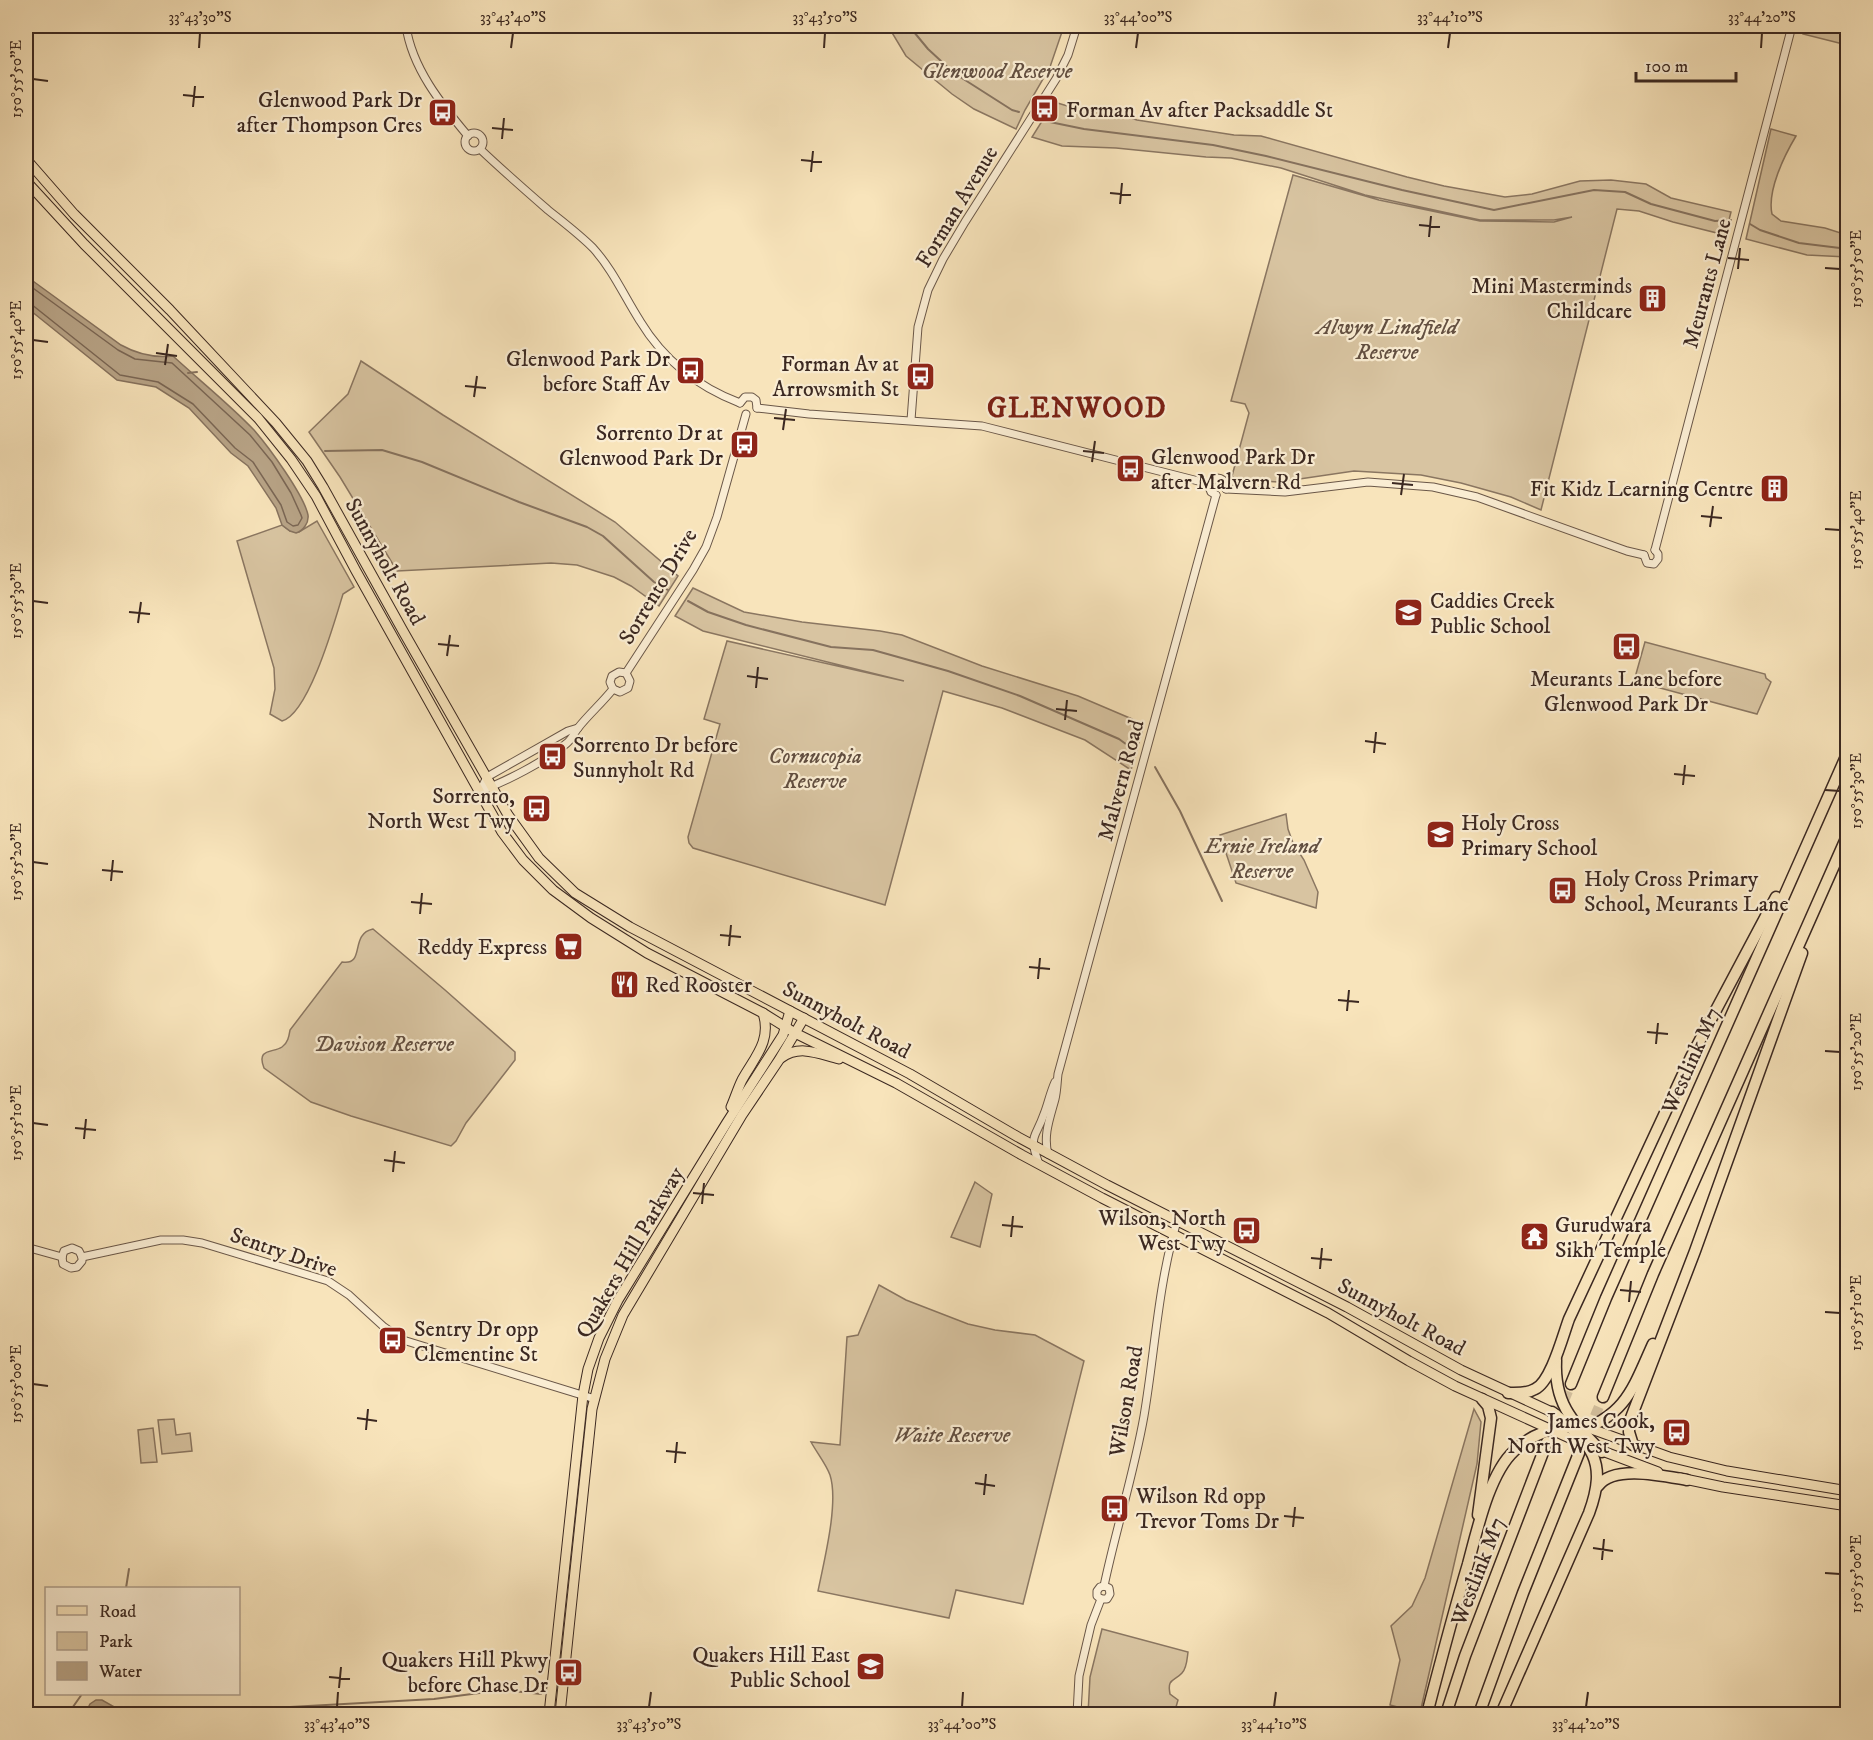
<svg xmlns="http://www.w3.org/2000/svg" width="1873" height="1740" viewBox="0 0 1873 1740" font-family="'IM FELL DW Pica',serif">
<style>
.green{fill:#d8c4a1;stroke:#8a7661;stroke-width:1.5}
.water{fill:#b8a487;stroke:#86725e;stroke-width:1.5}
.lines{fill:none;stroke-linecap:round;stroke-linejoin:round}
.shore{stroke:#7a6654;stroke-width:1.5}
.stream{stroke:#86725e;stroke-width:2}
.highway-tunnel{stroke:#d2be9c;stroke-width:10;stroke-dasharray:10 5;stroke-linecap:butt}
.minor-casing{stroke:#6a5748;stroke-width:9}
.major-casing{stroke:#3b2821;stroke-width:11}
.highway-casing{stroke:#3b2821;stroke-width:13}
.minor{stroke:#faedd3;stroke-width:7}
.major{stroke:#f8e4bb;stroke-width:9}
.highway{stroke:#f8e4bb;stroke-width:10}
.ticks{fill:none;stroke:#3b2821;stroke-width:2}
.labels{text-anchor:middle;stroke-width:4.5;stroke-linejoin:round;paint-order:stroke}
.park-label{font-size:22px;font-style:italic;fill:#624f41;stroke:#faedd3}
.poi-label{font-size:22px;fill:#3b2821;stroke:#faedd3;text-anchor:end}
.street-label{font-size:22px;fill:#3b2821;stroke:#faedd3}
.district-label{font-size:28px;font-weight:bold;letter-spacing:1.5px;fill:#7a1f14;stroke:#faedd3}
.neatline{fill:none;stroke:#3b2821;stroke-width:2}
.ticks-label{font-size:15px;text-anchor:middle;fill:#3b2821}
</style>
<rect width="100%" height="100%" fill="#f8e4bb"/>
<filter id="stains"><feTurbulence type="fractalNoise" baseFrequency=".00333" numOctaves="4"/><feColorMatrix values="0 0 0 0 .2 0 0 0 0 .09 0 0 0 0 .02 0 0 0 .5 -.17"/></filter>
<radialGradient id="worn" r=".72"><stop offset=".6" stop-color="#630" stop-opacity="0"/><stop offset="1" stop-color="#630" stop-opacity=".3"/></radialGradient>
<g class="green">
<path d="M888,26H1064L1050,67L1025,110L1016,129L974,109L952,94L906,56Z"/>
<path d="M1805,26H1847V45L1803,34Z"/>
<path d="M1054,102L1071,107L1115,113L1137,120L1234,135L1261,136L1407,177L1444,186L1505,197L1532,194L1580,181L1611,180L1646,184L1671,198L1731,212L1725,235L1673,222L1639,211L1617,209L1541,510L1511,497L1461,483L1421,475L1354,471L1279,482L1237,480L1232,476L1249,413L1245,404L1231,401L1293,175L1379,200L1480,221L1554,222L1572,217L1554,220H1480L1365,195L1281,168L1231,158L1206,157L1116,148L1062,146L1032,137Z"/>
<path d="M1771,129L1796,136C1784,156 1767,191 1772,214L1781,221L1825,228L1847,235V257L1807,255L1746,239Z"/>
<path d="M361,361L443,415L615,522L678,576L659,606L631,586L614,577L577,565L551,563L397,571L340,477L309,432L348,394Z"/>
<path d="M317,521L354,587L343,594C335,620 309,714 282,721L270,714L275,689L274,668L237,541L282,525L290,531L299,532Z"/>
<path d="M693,588L744,612L802,622L880,631L902,635L982,666L1078,696L1132,719L1143,728L1131,770L1085,740L1002,708L943,691L885,905L693,848L689,843L688,837L720,724L704,719L727,641L904,681L703,631L675,616Z"/>
<path d="M1645,642L1765,674L1766,678L1771,682L1757,714L1634,681Z"/>
<path d="M1286,814L1288,829L1293,843L1304,860L1318,892L1316,908L1236,883L1220,835Z"/>
<path d="M373,929L445,990L515,1052V1060L466,1123L456,1141L451,1146L351,1116L311,1102L264,1068C256,1048 273,1053 282,1047C288,1043 289,1036 290,1030L342,962C366,966 349,934 373,929Z"/>
<path d="M975,1182L992,1194L980,1247L951,1237Z"/>
<path d="M879,1285L906,1300L968,1324L995,1330L1035,1335L1084,1361L1023,1604L956,1590L949,1618L818,1591C824,1561 839,1503 830,1475C826,1464 817,1453 811,1442L840,1445L847,1337L858,1335Z"/>
<path d="M1474,1409L1481,1422L1477,1464L1420,1713L1390,1705L1400,1660L1391,1626L1412,1606L1425,1578Z"/>
<path d="M174,1419L176,1435L190,1433L192,1451L162,1454L158,1420Z"/>
<path d="M153,1428L157,1462L141,1463L138,1430Z"/>
<path d="M1102,1629L1188,1652C1187,1659 1187,1668 1182,1673C1174,1682 1167,1678 1170,1694L1178,1700L1174,1714H1088L1090,1677Z"/>
</g>
<g class="water">
<path d="M26,276L121,345C137,354 154,358 173,356C199,380 229,404 254,430C268,446 304,495 308,515C309,523 303,531 296,533L290,531L282,525L276,508L248,466L231,453L189,408L156,387L117,380L26,307Z"/>
<path d="M96,1700H102L123,1712L133,1711L136,1714H85L90,1704Z"/>
</g>
<g class="lines">
<path class="shore" d="M26,283L118,350L135,359L172,363L250,435L272,462L291,493L301,515L302,518L298,525L293,526L287,522L281,505L253,462L235,448L193,404L158,382L120,375L31,304L26,303"/>
<g class="stream">
<path d="M909,26L928,49L954,73L1012,110L1019,112"/>
<path d="M1045,121L1084,129L1213,145L1266,156L1402,190L1494,210L1594,190L1625,192L1651,204L1715,221L1731,220"/>
<path d="M1750,224L1760,230L1799,243L1848,249"/>
<path d="M188,373L197,372"/>
<path d="M325,451L382,450L422,462L519,502L587,527L603,536L654,582L668,590"/>
<path d="M688,601L708,612L746,625L831,647L873,650L948,671L1020,696L1119,739L1134,750"/>
<path d="M1155,767L1180,811L1222,901"/>
<path d="M126,1588L129,1569"/>
<path d="M68,1714L82,1694"/>
<path d="M206,1714L254,1709L434,1699L502,1690L541,1694"/>
</g>
<g class="highway-tunnel">
<path d="M1589,1430L1603,1397"/>
<path d="M1547,1442L1571,1384"/>
</g>
<defs>
<g id="minor">
<path d="M406,26C412,68 441,104 468,136"/>
<circle cx="474" cy="142" r="9"/>
<path d="M480,149C502,170 525,190 548,210C563,222 579,234 593,248C613,270 624,296 640,321C663,359 698,387 740,403"/>
<path d="M740,403L745,397H752L756,400L757,408"/>
<path d="M757,408L809,414L982,426L1210,484"/>
<path d="M911,420L918,327L928,290L943,259L965,222L1056,79L1068,55L1077,26"/>
<path d="M1226,489L1285,492L1368,482L1433,487L1477,497L1627,551L1644,555"/>
<path d="M1216,495L1211,492L1209,487L1213,479C1221,476 1227,481 1226,489"/>
<path d="M1655,550L1792,26"/>
<path d="M1644,555L1647,563L1654,564L1658,559V554L1655,550"/>
<path d="M626,673L693,570L706,547L717,517L746,414"/>
<path d="M613,689L620,692L628,688L630,681L626,673"/>
<path d="M613,689L610,682L612,676L619,672L626,673"/>
<path d="M480,791C505,782 546,761 567,743C572,739 574,733 578,728C589,714 602,703 613,689"/>
<path d="M480,791L487,777L568,731L578,728"/>
<path d="M1048,1154C1043,1135 1050,1118 1055,1099C1057,1091 1057,1083 1058,1074L1216,495"/>
<path d="M1039,1164C1028,1134 1035,1140 1044,1114C1048,1104 1050,1093 1055,1082"/>
<path d="M26,1247L62,1257"/>
<path d="M62,1257L63,1264L71,1268L77,1267L82,1261V1257"/>
<path d="M62,1257L64,1251L72,1248L79,1251L82,1257"/>
<path d="M82,1257L161,1240H183L202,1243L328,1281L349,1295L384,1327L403,1340L595,1399"/>
<path d="M1104,1586C1116,1529 1134,1473 1144,1416C1155,1351 1158,1285 1177,1221"/>
<path d="M1101,1599H1107L1110,1594L1109,1588L1104,1586"/>
<path d="M1101,1599L1097,1596V1591L1100,1587L1104,1586"/>
<path d="M1077,1714L1079,1676L1091,1625L1101,1599"/>
</g>
<g id="major">
<path d="M26,159L74,214L170,310L276,423L307,461L323,487L403,631L508,815L539,858L575,893L630,927L910,1074L1018,1137L1107,1185L1347,1307L1461,1370L1556,1414"/>
<path d="M26,181L84,244L258,418L291,459L316,496L356,571L502,832L523,860L553,890L591,918L647,953L763,1013L795,1033L896,1083L1022,1155L1102,1198L1328,1313L1409,1361L1455,1386L1576,1441L1658,1472"/>
<path d="M781,1058C800,1044 819,1054 839,1059"/>
<path d="M731,1107C735,1098 738,1088 742,1080C754,1058 772,1041 763,1013"/>
<path d="M1586,1427L1669,1457L1727,1471L1848,1491"/>
<path d="M1680,1478L1723,1487L1848,1506"/>
<path d="M549,1714L583,1395L588,1369L599,1338L618,1300L726,1124L783,1035L790,1011"/>
<path d="M560,1714L592,1409L605,1359L623,1315L742,1115L779,1060L804,1018"/>
</g>
<g id="highway">
<path d="M1556,1360C1554,1405 1573,1422 1602,1452"/>
<path d="M1571,1384L1606,1298L1848,752"/>
<path d="M1508,1393C1517,1393 1527,1394 1535,1389C1551,1382 1563,1335 1569,1319L1691,1057L1776,897"/>
<path d="M1603,1397L1653,1274L1848,834"/>
<path d="M1576,1432C1626,1416 1633,1388 1653,1344"/>
<path d="M1633,1445L1629,1432V1423L1695,1251L1802,953"/>
<path d="M1598,1486C1613,1464 1664,1476 1687,1480"/>
<path d="M1478,1515L1491,1418L1488,1406L1482,1399"/>
<path d="M1427,1714C1440,1664 1453,1614 1468,1564C1477,1531 1489,1474 1514,1451C1536,1430 1553,1430 1581,1425"/>
<path d="M1446,1714L1465,1656L1547,1442"/>
<path d="M1479,1714L1523,1593L1579,1453"/>
<path d="M1501,1714L1589,1513C1608,1461 1592,1444 1552,1412"/>
</g>
</defs>
<use href="#minor" class="minor-casing"/>
<use href="#major" class="major-casing"/>
<use href="#highway" class="highway-casing"/>
<use href="#minor" class="minor"/>
<use href="#major" class="major"/>
<use href="#highway" class="highway"/>
</g>
<path class="ticks" d="M199,48L200,33M511,48L513,33M824,48L825,33M1136,48L1138,33M1448,48L1450,33M1761,48L1762,33M33,79L48,81M183,95L204,97M193,107L195,86M492,128L513,130M502,139L504,118M801,160L822,162M811,172L813,151M1110,193L1131,195M1120,204L1122,183M1419,225L1440,227M1429,237L1431,216M1728,258L1749,260M1825,268L1840,269M1738,269L1740,248M33,340L48,342M156,353L177,356M165,365L168,344M465,386L486,388M474,397L477,376M774,418L795,420M783,430L786,409M1083,451L1104,453M1092,462L1095,441M1392,483L1413,485M1401,495L1404,474M1701,516L1722,518M1710,527L1713,506M1825,529L1840,530M33,601L48,603M129,612L150,614M138,623L141,602M438,644L459,646M447,656L450,635M747,676L768,679M756,688L758,667M1056,709L1077,711M1065,720L1067,700M1365,741L1386,744M1374,753L1376,732M1674,774L1695,776M1683,785L1685,765M1825,790L1840,791M33,862L48,864M102,870L123,872M111,881L113,860M411,902L432,904M420,914L422,893M720,935L741,937M729,946L731,925M1029,967L1050,969M1038,979L1040,958M1338,1000L1359,1002M1347,1011L1349,990M1647,1032L1668,1034M1656,1044L1658,1023M1825,1051L1840,1052M33,1123L48,1125M75,1128L96,1130M84,1139L86,1119M384,1160L405,1163M393,1172L395,1151M693,1193L714,1195M702,1204L704,1183M1002,1225L1023,1227M1011,1237L1013,1216M1311,1258L1332,1260M1320,1269L1322,1248M1620,1290L1641,1292M1629,1302L1631,1281M1825,1312L1840,1313M33,1384L48,1386M357,1418L377,1421M366,1430L368,1409M666,1451L686,1453M675,1463L677,1442M975,1483L995,1486M984,1495L986,1474M1284,1516L1304,1518M1293,1527L1295,1507M1593,1548L1613,1551M1602,1560L1604,1539M1825,1573L1840,1574M329,1677L350,1679M339,1688L341,1667M337,1707L338,1692M649,1707L651,1692M962,1707L963,1692M1274,1707L1276,1692M1586,1707L1588,1692"/>
<defs>
<symbol id="bus-square" viewBox="-11 -11 22 22"><rect x="-9" y="-9" width="18" height="18" rx="4" fill="#8f2418" stroke="#faedd3"/><path d="M-5-6H5V4H4V6H2V4H-2V6H-4V4H-5ZM-3.5-4V0h7V-4ZM-3.5 1.2v1.5H-2V1.2ZM2 1.2v1.5H3.5V1.2Z" fill="#fff"/></symbol>
<symbol id="building-square" viewBox="-11 -11 22 22"><rect x="-9" y="-9" width="18" height="18" rx="4" fill="#8f2418" stroke="#faedd3"/><path d="M-4-6H4V6H1V3H-1V6H-4ZM-2.5-4.3h1.7v1.8h-1.7ZM.8-4.3h1.7v1.8H.8ZM-2.5-1h1.7V.8h-1.7ZM.8-1h1.7V.8H.8Z" fill="#fff"/></symbol>
<symbol id="school-square" viewBox="-11 -11 22 22"><rect x="-9" y="-9" width="18" height="18" rx="4" fill="#8f2418" stroke="#faedd3"/><path d="M0-5L7-2L0 1L-7-2ZM-4 1L0 2.5L4 1V4Q0 6-4 4Z" fill="#fff"/></symbol>
<symbol id="supermarket-square" viewBox="-11 -11 22 22"><rect x="-9" y="-9" width="18" height="18" rx="4" fill="#8f2418" stroke="#faedd3"/><path d="M-6-5.5h2.5l.6 2H6L4.5 2H-2.5L-4.4-4H-6ZM-1.5 3.2a1.3 1.3 0 1 0 .1 0ZM3 3.2a1.3 1.3 0 1 0 .1 0Z" fill="#fff"/></symbol>
<symbol id="restaurant-square" viewBox="-11 -11 22 22"><rect x="-9" y="-9" width="18" height="18" rx="4" fill="#8f2418" stroke="#faedd3"/><path d="M-5-6h1v4h1v-4h1v4h1v-4h1v5L-1.5 .5V6h-2V.5L-5-1ZM5-6V6H3V1.5H1.5Q1.5-4 5-6Z" fill="#fff"/></symbol>
<symbol id="temple-square" viewBox="-11 -11 22 22"><rect x="-9" y="-9" width="18" height="18" rx="4" fill="#8f2418" stroke="#faedd3"/><path d="M0-6L5-2H3V0L6.5 2.5H4V6H1.5V3h-3V6H-4V2.5H-6.5L-3 0V-2H-5Z" fill="#fff"/></symbol>
</defs>
<g fill-rule="evenodd">
<use href="#bus-square" x="1028" y="92" width="33" height="33"/>
<use href="#bus-square" x="426" y="96" width="33" height="33"/>
<use href="#building-square" x="1636" y="282" width="33" height="33"/>
<use href="#bus-square" x="674" y="354" width="33" height="33"/>
<use href="#bus-square" x="904" y="360" width="33" height="33"/>
<use href="#bus-square" x="728" y="428" width="33" height="33"/>
<use href="#bus-square" x="1114" y="452" width="33" height="33"/>
<use href="#building-square" x="1758" y="472" width="33" height="33"/>
<use href="#school-square" x="1392" y="596" width="33" height="33"/>
<use href="#bus-square" x="1610" y="630" width="33" height="33"/>
<use href="#bus-square" x="536" y="740" width="33" height="33"/>
<use href="#bus-square" x="520" y="792" width="33" height="33"/>
<use href="#school-square" x="1424" y="818" width="33" height="33"/>
<use href="#bus-square" x="1546" y="874" width="33" height="33"/>
<use href="#supermarket-square" x="552" y="930" width="33" height="33"/>
<use href="#restaurant-square" x="608" y="968" width="33" height="33"/>
<use href="#bus-square" x="1230" y="1214" width="33" height="33"/>
<use href="#temple-square" x="1518" y="1220" width="33" height="33"/>
<use href="#bus-square" x="376" y="1324" width="33" height="33"/>
<use href="#bus-square" x="1660" y="1416" width="33" height="33"/>
<use href="#bus-square" x="1098" y="1492" width="33" height="33"/>
<use href="#school-square" x="854" y="1650" width="33" height="33"/>
<use href="#bus-square" x="552" y="1656" width="33" height="33"/>
</g>
<g class="labels">
<g class="park-label">
<text x="997" y="78">Glenwood Reserve</text>
<text x="1387" y="334">Alwyn Lindfield<tspan x="1387" dy="25">Reserve</tspan></text>
<text x="815" y="763">Cornucopia<tspan x="815" dy="25">Reserve</tspan></text>
<text x="1262" y="853">Ernie Ireland<tspan x="1262" dy="25">Reserve</tspan></text>
<text x="384" y="1051">Davison Reserve</text>
<text x="952" y="1442">Waite Reserve</text>
</g>
<g class="poi-label">
<text x="422" y="107">Glenwood Park Dr<tspan x="422" dy="25">after Thompson Cres</tspan></text>
<text x="1066" y="117" text-anchor="start">Forman Av after Packsaddle St</text>
<text x="1632" y="293">Mini Masterminds<tspan x="1632" dy="25">Childcare</tspan></text>
<text x="670" y="366">Glenwood Park Dr<tspan x="670" dy="25">before Staff Av</tspan></text>
<text x="899" y="371">Forman Av at<tspan x="899" dy="25">Arrowsmith St</tspan></text>
<text x="723" y="440">Sorrento Dr at<tspan x="723" dy="25">Glenwood Park Dr</tspan></text>
<text x="1151" y="464" text-anchor="start">Glenwood Park Dr<tspan x="1151" dy="25">after Malvern Rd</tspan></text>
<text x="1753" y="496">Fit Kidz Learning Centre</text>
<text x="1430" y="608" text-anchor="start">Caddies Creek<tspan x="1430" dy="25">Public School</tspan></text>
<text x="1626" y="686" text-anchor="middle">Meurants Lane before<tspan x="1626" dy="25">Glenwood Park Dr</tspan></text>
<text x="573" y="752" text-anchor="start">Sorrento Dr before<tspan x="573" dy="25">Sunnyholt Rd</tspan></text>
<text x="515" y="803">Sorrento,<tspan x="515" dy="25">North West Twy</tspan></text>
<text x="1461" y="830" text-anchor="start">Holy Cross<tspan x="1461" dy="25">Primary School</tspan></text>
<text x="1584" y="886" text-anchor="start">Holy Cross Primary<tspan x="1584" dy="25">School, Meurants Lane</tspan></text>
<text x="547" y="954">Reddy Express</text>
<text x="645" y="992" text-anchor="start">Red Rooster</text>
<text x="1226" y="1225">Wilson, North<tspan x="1226" dy="25">West Twy</tspan></text>
<text x="1555" y="1232" text-anchor="start">Gurudwara<tspan x="1555" dy="25">Sikh Temple</tspan></text>
<text x="414" y="1336" text-anchor="start">Sentry Dr opp<tspan x="414" dy="25">Clementine St</tspan></text>
<text x="1655" y="1428">James Cook,<tspan x="1655" dy="25">North West Twy</tspan></text>
<text x="1136" y="1503" text-anchor="start">Wilson Rd opp<tspan x="1136" dy="25">Trevor Toms Dr</tspan></text>
<text x="850" y="1662">Quakers Hill East<tspan x="850" dy="25">Public School</tspan></text>
<text x="548" y="1667">Quakers Hill Pkwy<tspan x="548" dy="25">before Chase Dr</tspan></text>
</g>
<g class="street-label">
<text transform="translate(956 206) rotate(-59)" y="8">Forman Avenue</text>
<text transform="translate(1706 283) rotate(-75)" y="8">Meurants Lane</text>
<text transform="translate(386 561) rotate(61)" y="8">Sunnyholt Road</text>
<text transform="translate(657 586) rotate(-59)" y="8">Sorrento Drive</text>
<text transform="translate(1120 780) rotate(-75)" y="8">Malvern Road</text>
<text transform="translate(847 1019) rotate(28)" y="8">Sunnyholt Road</text>
<text transform="translate(1690 1060) rotate(-66)" y="8">Westlink M7</text>
<text transform="translate(284 1251) rotate(19)" y="8">Sentry Drive</text>
<text transform="translate(629 1252) rotate(-60)" y="8">Quakers Hill Parkway</text>
<text transform="translate(1402 1316) rotate(28)" y="8">Sunnyholt Road</text>
<text transform="translate(1125 1401) rotate(-80)" y="8">Wilson Road</text>
<text transform="translate(1477 1571) rotate(-69)" y="8">Westlink M7</text>
</g>
<g class="district-label">
<text x="1077" y="417">GLENWOOD</text>
</g>
</g>
<rect width="1873" height="1740" fill="none" stroke="#f8e4bb" stroke-width="66"/>
<rect x="45" y="1587" width="195" height="108" fill="#faedd3" stroke="#ae9e8c" stroke-width="1.5"/>
<rect x="57" y="1606" width="30" height="9" fill="#f8e4bb" stroke="#ae9e8c" stroke-width="1.5"/>
<text x="99" y="1617" font-size="18" fill="#3b2821">Road</text>
<rect x="57" y="1632" width="30" height="18" fill="#d8c4a1" stroke="#ae9e8c" stroke-width="1.5"/>
<text x="99" y="1647" font-size="18" fill="#3b2821">Park</text>
<rect x="57" y="1662" width="30" height="18" fill="#b8a487" stroke="#ae9e8c" stroke-width="1.5"/>
<text x="99" y="1677" font-size="18" fill="#3b2821">Water</text>
<path d="M1636 72v9h100v-9" fill="none" stroke="#3b2821" stroke-width="3"/>
<text x="1645" y="72" font-size="18" fill="#3b2821" stroke="#faedd3" stroke-width="4.5" paint-order="stroke">100 m</text>
<rect x="33" y="33" width="1807" height="1674" class="neatline"/>
<g class="ticks-label">
<text x="200" y="22">33°43'30"S</text>
<text x="513" y="22">33°43'40"S</text>
<text x="825" y="22">33°43'50"S</text>
<text x="1138" y="22">33°44'00"S</text>
<text x="1450" y="22">33°44'10"S</text>
<text x="1762" y="22">33°44'20"S</text>
<text transform="translate(16 79) rotate(-90)" y="5">150°55'50"E</text>
<text transform="translate(1856 269) rotate(-90)" y="5">150°55'50"E</text>
<text transform="translate(16 340) rotate(-90)" y="5">150°55'40"E</text>
<text transform="translate(1856 530) rotate(-90)" y="5">150°55'40"E</text>
<text transform="translate(16 601) rotate(-90)" y="5">150°55'30"E</text>
<text transform="translate(1856 791) rotate(-90)" y="5">150°55'30"E</text>
<text transform="translate(16 862) rotate(-90)" y="5">150°55'20"E</text>
<text transform="translate(1856 1052) rotate(-90)" y="5">150°55'20"E</text>
<text transform="translate(16 1123) rotate(-90)" y="5">150°55'10"E</text>
<text transform="translate(1856 1313) rotate(-90)" y="5">150°55'10"E</text>
<text transform="translate(16 1384) rotate(-90)" y="5">150°55'00"E</text>
<text transform="translate(1856 1574) rotate(-90)" y="5">150°55'00"E</text>
<text x="337" y="1729">33°43'40"S</text>
<text x="649" y="1729">33°43'50"S</text>
<text x="962" y="1729">33°44'00"S</text>
<text x="1274" y="1729">33°44'10"S</text>
<text x="1586" y="1729">33°44'20"S</text>
</g>
<rect width="100%" height="100%" filter="url(#stains)"/>
<rect width="100%" height="100%" fill="url(#worn)"/>
</svg>
